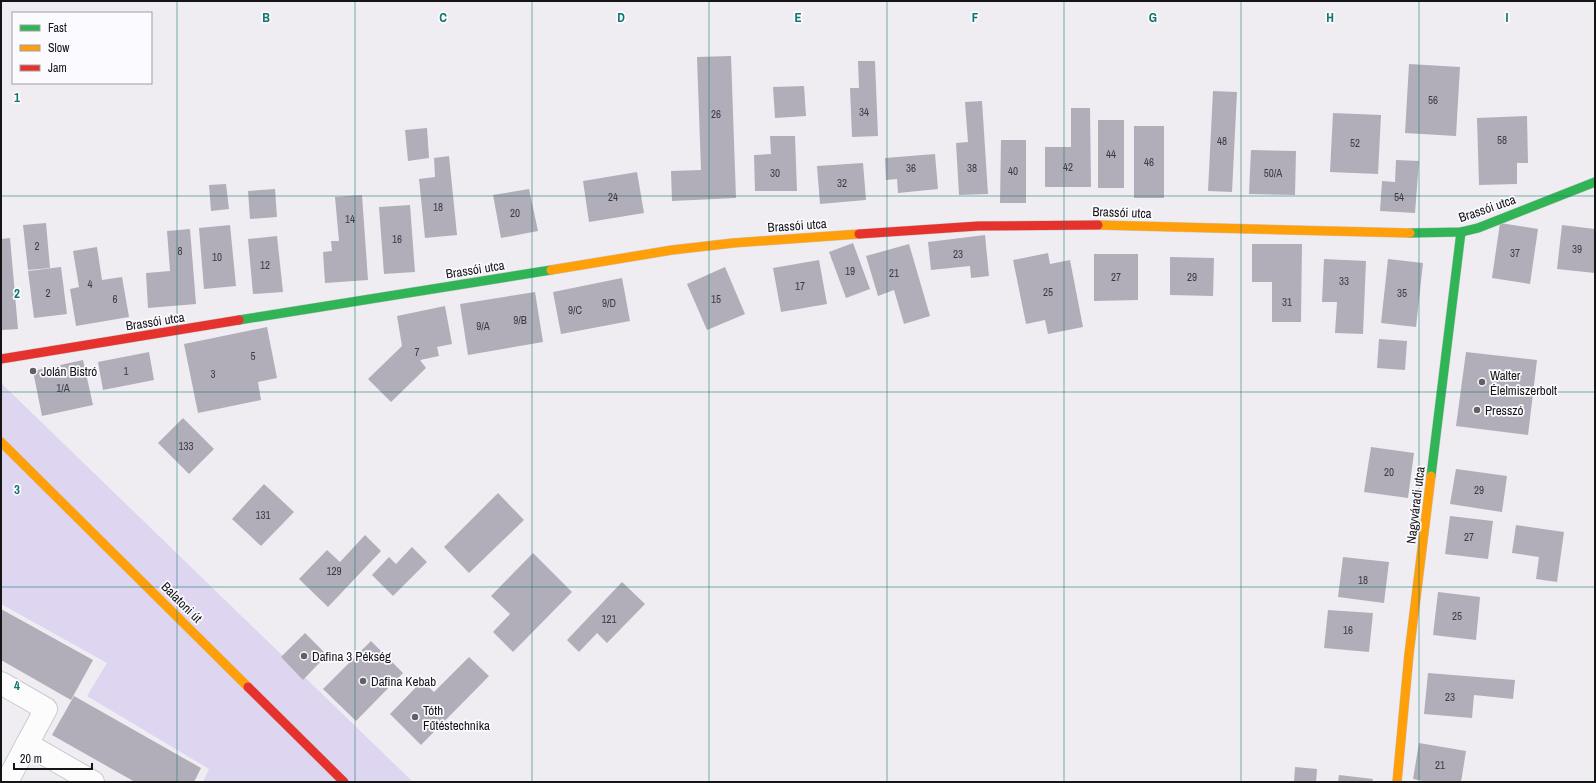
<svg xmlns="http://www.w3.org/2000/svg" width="1596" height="783" viewBox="0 0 1596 783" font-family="'Archivo Narrow',sans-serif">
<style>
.green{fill:#ded5f1}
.building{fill:#b1aeb9}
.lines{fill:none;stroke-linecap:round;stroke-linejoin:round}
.street-casing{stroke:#cccace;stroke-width:24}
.fast-casing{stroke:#cccace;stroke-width:10}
.slow-casing{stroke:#cccace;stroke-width:10}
.jam-casing{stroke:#cccace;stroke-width:10}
.street{stroke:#fdfcfd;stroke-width:22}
.fast{stroke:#30b455;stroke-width:9}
.slow{stroke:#ff9f0a;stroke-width:9}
.jam{stroke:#e5322d;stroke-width:9}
.grid{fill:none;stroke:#0f766e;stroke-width:1;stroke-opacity:0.55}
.poi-dot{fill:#616164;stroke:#fbfafe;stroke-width:1.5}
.labels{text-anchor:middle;stroke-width:3.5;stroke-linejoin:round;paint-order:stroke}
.number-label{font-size:11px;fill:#3c3b40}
.street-label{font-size:13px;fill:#151517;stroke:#fbfafe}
.poi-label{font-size:13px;fill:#151517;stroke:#fbfafe;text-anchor:start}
.grid-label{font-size:13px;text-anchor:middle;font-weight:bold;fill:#0f766e;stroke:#fbfafe;stroke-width:3.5;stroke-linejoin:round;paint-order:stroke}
</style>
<rect width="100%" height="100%" fill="#efedf2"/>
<path class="green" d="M1,383L413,782H203L209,769L87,696L107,663L1,604Z"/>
<g class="building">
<path d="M731,56L736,198L672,201L671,171L701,170L697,57Z"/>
<path d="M858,61H875L878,136L852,137L850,88H859Z"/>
<path d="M1409,64L1460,67L1456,136L1405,133Z"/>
<path d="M804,86L806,116L775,118L773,87Z"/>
<path d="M1213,91L1237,92L1232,192L1208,191Z"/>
<path d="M982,101L988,194L959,195L956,143L968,142L965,102Z"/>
<path d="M1071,108H1090L1091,187H1045V147H1071Z"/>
<path d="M1333,113L1381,115L1378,174L1330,172Z"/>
<path d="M1527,116L1528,163H1517V184L1479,185L1477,118Z"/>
<rect x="1098" y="120" width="26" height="68"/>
<rect x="1134" y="126" width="30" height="72"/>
<path d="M427,128L429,158L408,161L405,130Z"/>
<path d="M770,136H795L797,191H755L754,155L771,154Z"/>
<path d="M1001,140H1026V203H1000Z"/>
<path d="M1251,150L1296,151L1295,195L1249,194Z"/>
<path d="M935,154L938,189L898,193L897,179L886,180L885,158Z"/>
<path d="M449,156L457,235L425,238L419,179L435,177L434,158Z"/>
<path d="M1396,160L1419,161L1415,213L1380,211L1382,181L1395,182Z"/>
<path d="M863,163L866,200L820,204L817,166Z"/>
<path d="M637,172L644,213L589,222L583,181Z"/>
<path d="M226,184L229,209L211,211L209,185Z"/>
<path d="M275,189L277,217L250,219L248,191Z"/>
<path d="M529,189L538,231L501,238L493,195Z"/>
<path d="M362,195L368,280L325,283L323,252L332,251L331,241H339L335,197Z"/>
<path d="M410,205L415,272L384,274L379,207Z"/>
<path d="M46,223L50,268L28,270L23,225Z"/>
<path d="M1500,223L1538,229L1530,284L1492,278Z"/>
<path d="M230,225L236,286L204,289L199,228Z"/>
<path d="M1562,225L1595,229V273L1557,269Z"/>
<path d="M190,229L196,304L148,308L146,273L170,271L167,231Z"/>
<path d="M985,235L989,276L971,278L970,266L931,270L928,242Z"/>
<path d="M277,236L283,292L253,294L248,239Z"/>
<path d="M10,238L18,329L1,330V239Z"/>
<path d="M853,243L870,289L846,298L829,252Z"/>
<path d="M909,244L930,316L904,324L894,290L878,296L866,256Z"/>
<path d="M1252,244H1302L1301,322H1272V282H1252Z"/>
<path d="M97,247L102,280L122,277L129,317L76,326L70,289L79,287L73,251Z"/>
<path d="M1048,253L1050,264L1070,260L1083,327L1048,334L1045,320L1026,324L1013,260Z"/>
<path d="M1094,254H1138V300L1094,301Z"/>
<path d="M1170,257L1214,258L1213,296L1170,295Z"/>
<path d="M1324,259L1366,261L1363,334L1335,333L1337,302H1322Z"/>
<path d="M1388,259L1423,263L1416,327L1381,323Z"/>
<path d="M819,260L827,304L781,312L773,268Z"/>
<path d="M61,267L67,314L34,318L28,271Z"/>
<path d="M725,267L745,314L707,330L687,284Z"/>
<path d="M622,278L630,321L561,334L553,292Z"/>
<path d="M535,292L543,342L468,355L460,304Z"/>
<path d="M445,306L452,344L437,347L439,356L420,360L426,368L391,402L368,379L402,346L397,316Z"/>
<path d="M267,327L277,378L258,382L261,400L198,413L184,344Z"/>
<path d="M1379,339L1407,341L1405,370L1377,368Z"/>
<path d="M149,352L154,380L103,390L98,362Z"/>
<path d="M1466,352L1537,360L1528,435L1456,426Z"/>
<path d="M83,360L93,405L42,416L33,371Z"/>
<path d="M183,418L214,449L189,474L158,443Z"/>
<path d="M1371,447L1414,453L1408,498L1364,492Z"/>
<path d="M1456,469L1507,476L1502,512L1450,504Z"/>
<path d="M264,484L294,512L261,546L232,519Z"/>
<path d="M498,493L524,520L469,573L444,547Z"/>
<path d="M1450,516L1493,521L1488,559L1445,554Z"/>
<path d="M1516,525L1564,532L1557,582L1536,579L1539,557L1512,553Z"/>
<path d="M365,535L381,551L328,607L299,579L327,550L340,562Z"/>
<path d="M412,547L427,562L393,596L372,575L389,557L396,564Z"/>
<path d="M533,553L572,592L513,652L493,632L510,614L491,596Z"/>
<path d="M1343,557L1389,562L1384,603L1338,597Z"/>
<path d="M622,582L645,604L607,643L597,633L579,652L567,640Z"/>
<path d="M1438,592L1480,597L1476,640L1433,635Z"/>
<path d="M1,609L93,660L71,700L1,660Z"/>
<path d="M1328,610L1373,613L1369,652L1324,648Z"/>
<path d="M305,633L327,655L303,680L281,657Z"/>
<path d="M371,641L403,673L356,721L323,689Z"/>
<path d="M469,657L489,676L421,745L390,714L422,681L434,692Z"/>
<path d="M1428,673L1515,680L1513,699L1474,695L1472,718L1424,714Z"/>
<path d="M74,696L201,768L194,782H135L52,735Z"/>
<path d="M1419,743L1466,751L1461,782H1428L1413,779Z"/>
<path d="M1295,767L1317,769L1316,782H1294Z"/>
<path d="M1339,775L1373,779L1372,782H1338Z"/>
</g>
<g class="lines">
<defs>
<g id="street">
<path d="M1,683L46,709L27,744L93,782"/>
<path d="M9,778L27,744"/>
</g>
<g id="fast">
<path d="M1410,233L1461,232L1478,228L1595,182"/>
<path d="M239,320L551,270"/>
<path d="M1431,476L1461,232"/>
</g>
<g id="slow">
<path d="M1098,225L1410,233"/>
<path d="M551,270L672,250L733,243L859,234"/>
<path d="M1,442L248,687"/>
<path d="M1397,782L1409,654L1431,476"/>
</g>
<g id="jam">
<path d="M859,234L978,226L1098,225"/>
<path d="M1,359L239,320"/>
<path d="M248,687L344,782"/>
</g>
</defs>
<use href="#street" class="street-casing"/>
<use href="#fast" class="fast-casing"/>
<use href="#slow" class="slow-casing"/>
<use href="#jam" class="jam-casing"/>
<use href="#street" class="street"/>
<use href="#fast" class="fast"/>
<use href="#slow" class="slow"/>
<use href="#jam" class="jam"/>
</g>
<path class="grid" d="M177,1V782M355,1V782M532,1V782M709,1V782M887,1V782M1064,1V782M1241,1V782M1419,1V782M1,196H1595M1,392H1595M1,587H1595"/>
<g class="poi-dot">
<circle cx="33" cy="371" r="4"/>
<circle cx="1482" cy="382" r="4"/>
<circle cx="1477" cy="410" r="4"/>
<circle cx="304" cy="656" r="4"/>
<circle cx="363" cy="681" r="4"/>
<circle cx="415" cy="717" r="4"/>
</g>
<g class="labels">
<g class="number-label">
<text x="1433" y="104">56</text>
<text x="864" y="116">34</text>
<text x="716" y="118">26</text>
<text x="1502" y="144">58</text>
<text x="1222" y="145">48</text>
<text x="1355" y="147">52</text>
<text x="1111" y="158">44</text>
<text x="1149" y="166">46</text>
<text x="1068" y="171">42</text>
<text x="911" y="172">36</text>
<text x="972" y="172">38</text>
<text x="1013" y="175">40</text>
<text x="775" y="177">30</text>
<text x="1273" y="177">50/A</text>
<text x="842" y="187">32</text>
<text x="613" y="201">24</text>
<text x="1399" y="201">54</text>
<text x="438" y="211">18</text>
<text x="515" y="217">20</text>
<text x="350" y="223">14</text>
<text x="397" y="243">16</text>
<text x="37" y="250">2</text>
<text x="1577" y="253">39</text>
<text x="180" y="255">8</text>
<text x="1515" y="257">37</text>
<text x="958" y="258">23</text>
<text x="217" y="261">10</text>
<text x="265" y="269">12</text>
<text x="850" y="275">19</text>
<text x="894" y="277">21</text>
<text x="1116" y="281">27</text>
<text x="1192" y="281">29</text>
<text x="1344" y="285">33</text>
<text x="90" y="288">4</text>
<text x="800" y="290">17</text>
<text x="1048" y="296">25</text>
<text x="48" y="297">2</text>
<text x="1402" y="297">35</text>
<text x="115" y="303">6</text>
<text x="716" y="303">15</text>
<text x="1287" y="306">31</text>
<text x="609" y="307">9/D</text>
<text x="575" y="314">9/C</text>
<text x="520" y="324">9/B</text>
<text x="483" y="330">9/A</text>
<text x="417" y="356">7</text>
<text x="253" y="360">5</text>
<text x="126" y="375">1</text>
<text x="213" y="378">3</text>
<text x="63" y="392">1/A</text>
<text x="186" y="450">133</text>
<text x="1389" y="476">20</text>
<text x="1479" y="494">29</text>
<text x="263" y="519">131</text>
<text x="1469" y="541">27</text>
<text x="334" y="575">129</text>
<text x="1363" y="584">18</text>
<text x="1457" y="620">25</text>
<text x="609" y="623">121</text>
<text x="1348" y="634">16</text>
<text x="1450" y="701">23</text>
<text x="1440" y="769">21</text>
</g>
<g class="street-label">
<text transform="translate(1487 208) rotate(-19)" y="5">Brassói utca</text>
<text transform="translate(1122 212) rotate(2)" y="5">Brassói utca</text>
<text transform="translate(797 225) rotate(-4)" y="5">Brassói utca</text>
<text transform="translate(475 269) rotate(-9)" y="5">Brassói utca</text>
<text transform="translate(155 321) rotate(-9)" y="5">Brassói utca</text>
<text transform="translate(1415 505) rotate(-83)" y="5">Nagyváradi utca</text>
<text transform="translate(182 602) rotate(45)" y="5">Balatoni út</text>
</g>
<g class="poi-label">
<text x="41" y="376">Jolán Bistró</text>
<text x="1490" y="380">Walter<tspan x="1490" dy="15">Élelmiszerbolt</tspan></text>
<text x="1485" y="415">Presszó</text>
<text x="312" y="661">Dafina 3 Pékség</text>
<text x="371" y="686">Dafina Kebab</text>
<text x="423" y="715">Tóth<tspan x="423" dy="15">Fűtéstechnika</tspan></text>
</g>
</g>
<g class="grid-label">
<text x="266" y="22">B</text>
<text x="443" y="22">C</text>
<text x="621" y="22">D</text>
<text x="798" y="22">E</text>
<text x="975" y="22">F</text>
<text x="1153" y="22">G</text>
<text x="1330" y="22">H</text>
<text x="1507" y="22">I</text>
<text x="17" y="102">1</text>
<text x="17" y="298">2</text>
<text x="17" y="494">3</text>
<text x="17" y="690">4</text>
</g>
<rect width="1596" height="783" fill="none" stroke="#151517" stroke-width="4"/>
<rect x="12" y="12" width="140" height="72" fill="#fbfafe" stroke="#9f9ea2"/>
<rect x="20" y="25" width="20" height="6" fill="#30b455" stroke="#9f9ea2"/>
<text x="48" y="32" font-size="12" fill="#151517">Fast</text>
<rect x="20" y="45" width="20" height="6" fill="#ff9f0a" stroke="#9f9ea2"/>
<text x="48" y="52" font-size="12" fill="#151517">Slow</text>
<rect x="20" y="65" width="20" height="6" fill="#e5322d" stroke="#9f9ea2"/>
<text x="48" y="72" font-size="12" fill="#151517">Jam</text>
<path d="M14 763v6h78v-6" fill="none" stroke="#151517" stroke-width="2"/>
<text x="20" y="763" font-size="12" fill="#151517" stroke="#fbfafe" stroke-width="3" paint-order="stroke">20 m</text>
</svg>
